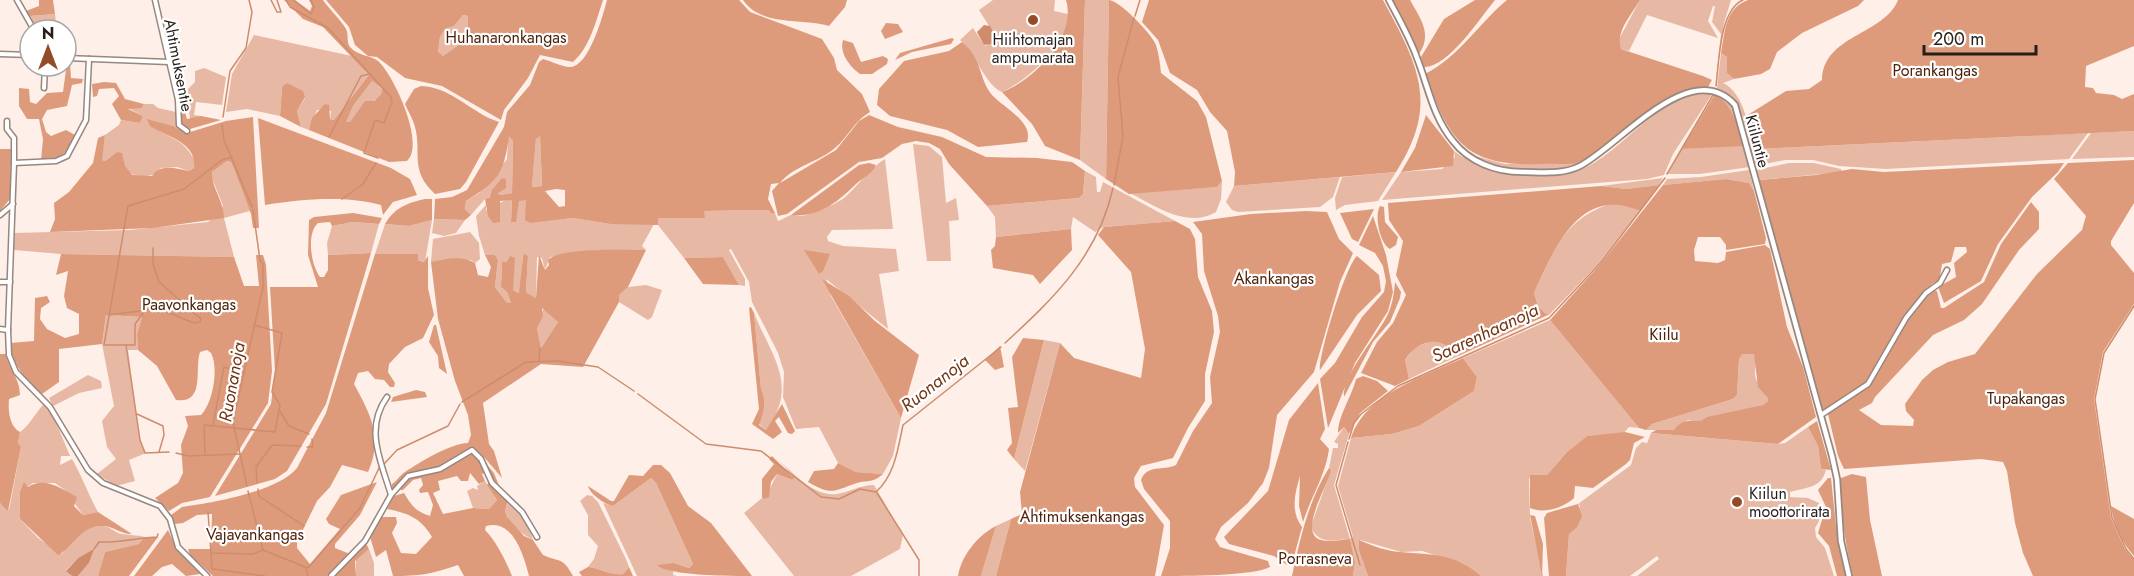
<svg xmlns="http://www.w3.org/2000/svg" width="2134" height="576" viewBox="0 0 2134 576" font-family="Jost,sans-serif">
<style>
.green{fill:#e7b9a4}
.forest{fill:#de9b7b;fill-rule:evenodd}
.water{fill:#cf8c6d}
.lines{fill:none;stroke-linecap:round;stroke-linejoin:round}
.stream{stroke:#cf8c6d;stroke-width:1.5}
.street-casing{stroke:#98877f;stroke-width:7}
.secondary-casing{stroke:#98877f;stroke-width:8}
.street{stroke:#fff;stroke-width:4}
.secondary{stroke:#fff;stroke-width:4.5}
.poi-dot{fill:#934c27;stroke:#fff;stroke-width:2}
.labels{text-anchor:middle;stroke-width:4.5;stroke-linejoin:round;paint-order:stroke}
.park-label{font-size:16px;fill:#4d220b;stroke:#fff}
.poi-label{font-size:16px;fill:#251e1b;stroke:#fff}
.street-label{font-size:16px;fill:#251e1b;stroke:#fff}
.water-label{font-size:18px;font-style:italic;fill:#723413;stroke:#fff}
</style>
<rect width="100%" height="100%" fill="#feefe8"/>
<g class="green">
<path d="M993,0H1055L1054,11L1068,14C1072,42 1025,82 1002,92C987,87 974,52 960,40L973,28L985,46L997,39L979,10Z"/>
<path d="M1085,0H1109L1106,179L1080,160Z"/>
<path d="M1640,0H1731L1724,23L1715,88L1721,34L1712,22L1715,6H1713L1708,21L1718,38L1647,15L1629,51L1621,49L1618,41Z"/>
<path d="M55,14L57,30L49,26L37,30L30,16Z"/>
<path d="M463,15L468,16L467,39L443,56L438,53L440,37L445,29L454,26Z"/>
<path d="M254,35L352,56L369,75L334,120L330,119L331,111L317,110L309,130L301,127L297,111L305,98L282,87L280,116L247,109L226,112L232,74Z"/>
<path d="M1721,53L1727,57V73L1734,79L1723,83C1746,94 1746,129 1759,149L2088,133L2069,159L1886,169L1839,166L1813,160H1785L1755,166C1748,140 1746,98 1717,88Z"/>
<path d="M204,68L226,77L222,105L196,102L194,115L201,116L190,120L187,90L195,82V71Z"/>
<path d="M372,81L382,88L381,94C368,108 362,103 350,123H345L353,106Z"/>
<path d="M1705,92L1713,93L1673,154L1664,175L1647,179L1382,200L1401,172L1442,169L1455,157L1454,151C1476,168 1499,175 1527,175C1541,175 1559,177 1573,173C1622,156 1647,102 1705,92Z"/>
<path d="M1715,93L1730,103L1735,112L1750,167L1700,174H1668L1682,149L1744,145Z"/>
<path d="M144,104H153L158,108L176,112L178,128L150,120C163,141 180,132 195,161L194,168L189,171L177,167L161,168L152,175L141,177L128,173L117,152L105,161L101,160L105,135L119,125L121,120L140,123L143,116L128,108H142Z"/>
<path d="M2134,131V157L2072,159L2091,133Z"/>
<path d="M540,135L542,186L532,187L536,139Z"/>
<path d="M508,137L513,140L512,193L500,195L498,193L485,199L471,215L465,209L466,201L479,193L507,159Z"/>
<path d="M913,144L929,146L942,157L946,203L956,198L959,220L949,221L951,261H927Z"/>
<path d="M1475,156L1505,164L1582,162C1549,175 1505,174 1475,156Z"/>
<path d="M885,159L893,229L832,230L827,237L828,241L843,246L896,249L899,271L879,274L888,329L826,279L831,296L901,418L893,456L883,474L856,472L838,463L819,427L796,429L783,397L784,372L778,353L752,302L749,282L731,249L729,250L745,279V286L739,285L723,257L684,258L658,225L657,218H705L703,211L770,210L772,214L775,213L778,221C782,220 787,216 791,215C795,214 798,216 801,216C811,215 836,204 844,198C858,186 871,167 885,159Z"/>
<path d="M227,161L231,162L234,169L250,211L224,218L234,257L61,254L14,250L13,233L130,230L208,222L223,206L212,178V172Z"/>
<path d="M1789,163H1814L1841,169L1842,172L1759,180L1756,170Z"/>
<path d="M1749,170L1754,191L1749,183L1726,179L1663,185L1667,179L1701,177Z"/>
<path d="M1085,171L1096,177L1097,192H1100L1103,182L1175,221L1104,227L1095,232L1073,217L1071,229L996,237L995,217L987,206L1079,198L1083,194Z"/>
<path d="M1396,172L1378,201L1345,205L1336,210L1335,198L1342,177Z"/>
<path d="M1340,177L1333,197L1320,207L1238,212L1232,210L1226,202L1234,186Z"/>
<path d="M1663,178L1659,185L1626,189L1601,186Z"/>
<path d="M1222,181L1221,199L1216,212C1188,229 1155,206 1130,193L1217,187Z"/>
<path d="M509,199L512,200L511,222L519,200H527L535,222L573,218L610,224H654L642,246L646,250L584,251L550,257L545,270L542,258L537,257L536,298L526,292L528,256L523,257L520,293L513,290L507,262H502L501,287L507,292L511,303H507L495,287L498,260L495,255H485L479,236L476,216L486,205V210L500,220L499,203Z"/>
<path d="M1612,203L1625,204L1640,211L1602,260L1550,314H1546L1538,306L1534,293C1554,250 1564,219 1612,203Z"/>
<path d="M434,219L465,220L456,233L444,236L432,233Z"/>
<path d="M432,220L425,262L418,260V254H375L385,224L409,226Z"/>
<path d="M353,222L379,224L371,253L328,255L327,243L332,226Z"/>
<path d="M470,232L479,243L480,259L475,263L471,260L431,262L433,239Z"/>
<path d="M646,285L662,290L652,317L648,320L619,302V295L628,287Z"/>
<path d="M544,307L558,322L541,348L537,328Z"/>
<path d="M754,313C771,356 800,385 766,430L759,424C764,412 767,402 761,389Z"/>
<path d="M106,315L142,317L137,334L138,350H128L140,440L146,453L129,460L135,481L116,486L97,474L116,459L107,447L102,421L114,406L102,344Z"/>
<path d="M1550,320L1639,428L1629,427L1623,434L1587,436L1567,452L1547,475H1534L1529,479L1530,518L1543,576H1481L1464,564L1422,551L1401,552L1360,540L1359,551L1368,576H1353L1355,562L1350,539C1334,540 1317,545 1311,526L1331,470L1329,468L1333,448H1338V444L1334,442L1344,427L1349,434L1334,485L1350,539L1353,537L1338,486L1351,438L1392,434L1419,426L1474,391L1477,377L1463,358Z"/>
<path d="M1044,340L1060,343L1025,471L1014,459Z"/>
<path d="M1430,341L1446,343L1458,356L1409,379L1405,360L1414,348Z"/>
<path d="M1748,352L1754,354C1758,363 1753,371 1756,379C1760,387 1766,392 1768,401L1763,405L1701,421L1688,420L1674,430H1646L1652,424L1733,399L1737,395L1739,359L1741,354Z"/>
<path d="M88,375L101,381L102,388L79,393L53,406L49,398Z"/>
<path d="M44,404L53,415L70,456H61L60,465L72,459C82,476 88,494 98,512L83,515L65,490L55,483H33L20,492V519L38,538L62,554C72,540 85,525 104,526C111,527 115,533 122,534C129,535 137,535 145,537L140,544L105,552L98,576H78L89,563L93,550L78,558L66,570L72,576H0V503L9,510L21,447L18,443L20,432C30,425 35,413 44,404Z"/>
<path d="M1808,427L1818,446L1821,469L1826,470C1821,489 1806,487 1790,492V497L1808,498L1819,503C1823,514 1821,518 1815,528L1816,537L1825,548L1834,576H1637L1659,559L1657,556L1630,576H1566L1569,534L1580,506L1578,504L1631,465L1636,448L1642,442L1647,443L1651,433L1778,444L1785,443Z"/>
<path d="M779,461C795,474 814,497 837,494C850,492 860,485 874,485L903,535L900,549L851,576H794L744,513L762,498L765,499L777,474L792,480V474Z"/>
<path d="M651,478L656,483L693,564L689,568L674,563L673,575L677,576H637L603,503L613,506Z"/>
<path d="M485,481L497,500L489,509L473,508L467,491L473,488L478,490L477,486Z"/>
<path d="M587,495L592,496L598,502L626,559L629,567L623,574C611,576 600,568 588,567L594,559L598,546L588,535V515L580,501Z"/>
<path d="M508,500L527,522L533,540C524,536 505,521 505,510C506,506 508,503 508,500Z"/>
<path d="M1011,519L996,576H981L996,526Z"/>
<path d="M369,549L374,563V576H356V559Z"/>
</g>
<g class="forest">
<path d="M39,0H53L55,14L30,16L26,11L39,6Z"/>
<path d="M284,0H295L310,11L312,6L309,0H323C329,9 341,20 346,29C349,35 346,41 350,47C358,56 370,55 378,61C394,75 426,145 407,161L389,162L309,130L312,118L325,104L329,105L330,119L334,120L369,75L323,27L303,19ZM372,81L382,88L381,94L374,101H365L350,122H346L353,106Z"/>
<path d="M326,0H603C596,21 590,47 573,62L540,55L528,78L504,110L501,120L442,86L405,78L377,57L368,56L355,45L349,27ZM463,15L468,16L467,39L443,56L438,52L440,37L445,29L454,26Z"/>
<path d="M607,0H739L750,12L822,39L834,58L837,70L862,94L870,112C854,121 849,136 835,148C819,162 793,166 780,183L836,150L859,121L869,115L898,127L942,137L986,157L1037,158L1072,162L1085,171L1083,194L1079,198L987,206L949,164L940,149L929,143L916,141L902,144L882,158L859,162L787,214L778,216L772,191L779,183L771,184L768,199L775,213L772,214L769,210L704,211L705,218H658V225L610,224L573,218L530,223L525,220L526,200L519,201L516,222H511L512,200L500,201V222L493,223L488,216L485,199L490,197L492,190L502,178L506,179V188L498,193L500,195L512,193L513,141L509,137C503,175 499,180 466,201L465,209L471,215L465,220L434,219L435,199L452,197L467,190L504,127L507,112L530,85L539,62L543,59C551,61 562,67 570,67C589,67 603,15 607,0ZM540,136L542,186L532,187L536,139ZM556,189L565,190V206L559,207L545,191Z"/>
<path d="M743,0H847L845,7L829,26C804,18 761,27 743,0Z"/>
<path d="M1066,0H1085L1080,160L1045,146L1032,124L1002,92C1034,80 1077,37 1066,0Z"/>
<path d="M1109,0C1119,0 1152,34 1156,45C1159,54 1160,64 1161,73L1197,101L1206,117L1222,181L1217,187L1129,194L1106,179Z"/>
<path d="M1149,0H1383C1418,65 1440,104 1396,172L1234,186L1235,172L1227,131L1210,112L1197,90L1170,73L1158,40L1142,22Z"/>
<path d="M1392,0H1410C1420,18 1433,34 1419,54Z"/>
<path d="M1475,0H1495C1480,18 1448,68 1424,67L1421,57L1444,19Z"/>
<path d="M1507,0H1640C1632,14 1615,32 1621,49L1703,76L1712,80L1708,87C1663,94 1640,119 1605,145C1598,150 1591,158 1583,161C1572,166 1553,163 1542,164C1464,167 1450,141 1425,74C1460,56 1478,24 1507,0Z"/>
<path d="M1748,0H1864L1858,6L1802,33L1777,52L1770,69L1761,74L1734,79L1727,73V57L1721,53C1725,32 1725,8 1748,0Z"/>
<path d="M1898,0H2134V46L2086,66L2085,87L2093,88L2096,93L2114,95L2122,99L2134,94V131L1758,149L1750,136L1746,116L1786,91L1809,89L1822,80C1823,35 1884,35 1898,0Z"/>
<path d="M886,23L898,24L903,32L885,39L881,31Z"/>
<path d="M952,38L954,39L951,44L912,52L895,60L900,53Z"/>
<path d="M843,40L853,43L861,62L883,56L888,59L887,64L872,74H860C850,67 839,53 843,40Z"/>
<path d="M962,42C983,59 978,78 992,95C1004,108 1034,122 1027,142L978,147L947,130L890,116L877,105L879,89L904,61L949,51Z"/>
<path d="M67,62L70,63L71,78L83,79L82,83L72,85L67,106L47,110L42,119L46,132L51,136L66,130L75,135C69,154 60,159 41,160L43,139L39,119H27L19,106V88L29,89L30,102L36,104L47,93L63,92Z"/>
<path d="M104,82L116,83L125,99L144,104L142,108L128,109L143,116L140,123L121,120L112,104L119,96L114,88L99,89L97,96L93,97L92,84Z"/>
<path d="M287,83L303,91L305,97L297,111L301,127L280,116L282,87Z"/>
<path d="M421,86C452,87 471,113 499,122L466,182L460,189L435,194C409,170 422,153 415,127C413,119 408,111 405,104L414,89Z"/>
<path d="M180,89L187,90L184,108L187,119L201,116L221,120L190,129L182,127Z"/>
<path d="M1715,94C1733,105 1738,127 1744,146L1682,149Z"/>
<path d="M1426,115L1454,151L1453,166L1401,172L1415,148Z"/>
<path d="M253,117L259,228H253L251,214L234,169L231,162L227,161L212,172C211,187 224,201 224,218L153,228L50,232L55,219L54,203L69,192L93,163L98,138L105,135L102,160L105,161L117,152L122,153L125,166L132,175L152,176C160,163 177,169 189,171L194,168C197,142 167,137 150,126L147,119L173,126L187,133L226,121Z"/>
<path d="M258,118L391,168L410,179L417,195L393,202L383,215L381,205C346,195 300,199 265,205Z"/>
<path d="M0,149H11L10,199L0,211Z"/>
<path d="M2134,160V203L2111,241V245L2134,273V304L2103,352L2094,399L2111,518L2125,549L2134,560V576H2033L2023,553L2015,523L2007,471L2003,462L1981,459L1844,469L1838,456L1828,414L1849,396L1868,387L1907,319L1933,290L1937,291L1941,308H1944L1984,282L2001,244L2031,202L2039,212V229L2019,250L1982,304L1964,320L1933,335L1875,397L1872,403L1859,410L1881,425L1913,426L1914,420L1906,411L1905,404L1922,380L1933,370L1948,362L1975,354L2037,274L2082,230L2086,216L2054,179L2068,163Z"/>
<path d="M869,163L876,165C871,175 864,177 856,184C838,202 818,218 791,215L859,165Z"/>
<path d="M2064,163L2058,172L2032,197L1998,244L1981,281L1944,303L1938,287L1956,277L1954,263L1967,252L1966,247H1955L1951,262L1942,264L1939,282L1932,284L1905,318L1865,385L1848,393L1823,412L1759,180L1816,175L1852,169L1884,172Z"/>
<path d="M1726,179L1749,183L1754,191L1766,238L1765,244L1726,250V245L1720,237H1698L1694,250L1695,261L1718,263L1725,260L1726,252L1765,245L1770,249L1787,327L1803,367L1816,417L1778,444L1651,433L1656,430H1674C1681,420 1690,420 1701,421L1707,417L1763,405L1768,401L1767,397L1758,387L1754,354H1742L1739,359L1737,395L1733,399L1652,424L1646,430L1639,428L1550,320L1603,261L1663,185Z"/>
<path d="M1659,185L1640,211C1580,184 1554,249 1534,293L1538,306L1546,314H1550L1458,356C1442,335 1419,338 1405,360L1409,379L1395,386L1361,373L1377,342L1393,323L1406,295L1396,275L1403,241L1389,220L1388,203L1601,186L1626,189Z"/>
<path d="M425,199H432V220L409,226L385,224C394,208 407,203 425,199Z"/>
<path d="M1380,206L1384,207L1385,222L1398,237L1396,245L1390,249C1380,244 1374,216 1380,206Z"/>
<path d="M1374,209L1358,242L1352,239L1340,213Z"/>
<path d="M1306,211L1327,212L1339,239L1353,253L1340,282L1314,372L1277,415L1269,468L1263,483L1248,503L1221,527L1215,539L1220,547L1268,561L1270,567C1254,576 1184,576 1161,576L1170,548V521L1144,489L1141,480C1147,464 1163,471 1176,465L1193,431L1212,403L1210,377L1220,332L1218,316L1204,271L1202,234L1193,222L1251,214Z"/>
<path d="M353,213L382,218L379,224L353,222L332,226L330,222L318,223C306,234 311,265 320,277H324L328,270V255L371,253L326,404L287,471L275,479L215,496L271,404L275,371L270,287H318L308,255L309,220L314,217Z"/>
<path d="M1373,216L1386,255L1393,292L1388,311L1355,363L1328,428L1320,379L1335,363L1362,317L1384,292L1386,281L1383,266L1375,253L1359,245Z"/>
<path d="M1175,221L1190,229L1195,239L1198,277L1212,311L1214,332L1205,374V401L1188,428L1173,458L1141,466L1134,478L1135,487L1164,525L1155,576H996L1011,519L1022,514L1020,492L1060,343L1074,358L1141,378L1145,349L1131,272L1098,235L1104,227Z"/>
<path d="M1071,229L1072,250L1040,284L1033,275L993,268L991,250L995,246L996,237Z"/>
<path d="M646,250L628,287L619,295V302L583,367L541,364L483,403L489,444L494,451L502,478L484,457L482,459L494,473L503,496L508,500L505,511L507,517L524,536L533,540L543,555C561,563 562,556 573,576H529C524,556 513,518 486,526L485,530C496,541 506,561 512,576H464L458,565C432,574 419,576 393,576L386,550L376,557L370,537L382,517H396L397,523L392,533L401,553L416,554L432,537C421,518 408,513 387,509L394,496L404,493C412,506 415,511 430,516L433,505L428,492L420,493L419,490L423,485L421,478L413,480L403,490L392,489V484C396,482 399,476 405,472C422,461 449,444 468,443L471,435L468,415L455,381L438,319L431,262C445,259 462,255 475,263L478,275L488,277L491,267L485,255H495L498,260L495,287L507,303H511L507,292L501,287L502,262H507L510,256L515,258L513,290L519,293L523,257L524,254L528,256L526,292L536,298L539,255L545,270L549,265L548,260C559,247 627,250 646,250ZM542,308L558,322L541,348L537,328L543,316ZM487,472L489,482L487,485L497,500L489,509L473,508L443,514L433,493L440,490L438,481L457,476L461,481H468L470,473L479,484L485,481L482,474Z"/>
<path d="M804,250L830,254L823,271L819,274Z"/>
<path d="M61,254L234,257L244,286H259L256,255H263L266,265L272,371L268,403L210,497L182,503L169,511L155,498L178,483L183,473L181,445L188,426L185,416L201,415C213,403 219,368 211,353L207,350L200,352C194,369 206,404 176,400L157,366L138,350L137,334L142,317L106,315L102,344L59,349V382L42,394C26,380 12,365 10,343L34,341L35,298L47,296L50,302L41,308L40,319L47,329L65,338L79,334V314L67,308L64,296L68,271L56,275Z"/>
<path d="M375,254H418V260L424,262L428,256V288L434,315L423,338L405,347L389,364L388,372L395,383L394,387H390L384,380L375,379L368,371L358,373L354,384C371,415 383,438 368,472L342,465L330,487L317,501L297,542V548L310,564L340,529L329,524L326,519L341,495L377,482L360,515L335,544V548L350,554L327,576H213L190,555L188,549H211L212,514L197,515L183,523L175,524L171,515L182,507C212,503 277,492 297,468L326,413Z"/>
<path d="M1357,256L1379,275L1381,291L1357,315L1320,370C1318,356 1346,265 1357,256Z"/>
<path d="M723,257L739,285L703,284L684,258Z"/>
<path d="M822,279L849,296L875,321L919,355L901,418Z"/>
<path d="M1395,282L1401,292L1400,298L1390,322L1373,342L1344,397C1341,376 1379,334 1388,314C1393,303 1394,292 1395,282Z"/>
<path d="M751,307L754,313L761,389C767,402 764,412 759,425L766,430L782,404L795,431L792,434L788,433L779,417L775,421L782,432L773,439L752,424L759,409L749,308Z"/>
<path d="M434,325H436L447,374L439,368L438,356L429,342Z"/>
<path d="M1023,338L1044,340L1014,459L1007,450L1012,443L1008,408L1018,407L1012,357Z"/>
<path d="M1000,346L1004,367L995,370L985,360Z"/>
<path d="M0,354H6C9,370 20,378 20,395L9,399C8,410 9,426 20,432L18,443L21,447L8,511L0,503Z"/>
<path d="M1463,358L1477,377L1474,391L1419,426L1392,434L1351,438C1365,394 1425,376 1463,358Z"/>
<path d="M1363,376L1377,381L1388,391L1360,413L1349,434L1344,427L1338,433C1338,416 1352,396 1356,379Z"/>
<path d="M1318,383L1325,429L1320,439L1329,449C1326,474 1311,497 1303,522L1299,506L1300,476C1295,493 1290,511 1302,527L1293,560L1287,565L1274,556L1229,544L1224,537L1268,491L1289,420Z"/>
<path d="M416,390L425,392L427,397L391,402L393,397Z"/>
<path d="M1817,421L1831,470L1821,469L1818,446L1808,427Z"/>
<path d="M1625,432L1645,437L1634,443L1630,460L1626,464L1593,488L1575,486L1574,498C1563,508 1544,514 1530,508V475H1547L1567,452L1587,436Z"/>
<path d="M772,456L794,478L792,480L777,474L771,482L769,497L765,499L762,498V479L774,464L769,459Z"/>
<path d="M838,463L856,472L883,474C873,483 868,480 857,483C833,491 832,496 808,482L814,471L834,469Z"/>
<path d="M653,465H661L670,473L688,506L711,523L752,576C732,576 668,576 657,565L674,563L689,568L693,564L656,483L651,478L613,506C604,504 590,494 588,486L611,501H614L629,475L643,476Z"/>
<path d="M1329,468L1331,470C1329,484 1297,533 1321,540C1330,542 1341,540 1350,539L1355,562L1353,576H1292C1300,539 1309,499 1329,468Z"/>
<path d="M1852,474L1866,477L1870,520L1882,576H1853C1845,543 1840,511 1841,478Z"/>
<path d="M1828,478H1831L1836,526L1846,576H1837L1829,546L1818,533L1826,507L1818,490Z"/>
<path d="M24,482L28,487C45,476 62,489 77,497L74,506L83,515L98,512L132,534C121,534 114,527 105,526C80,524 72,549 58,555L20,519V492Z"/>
<path d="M1578,504L1582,516L1577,527L1569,534L1566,576H1549L1544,518L1547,513Z"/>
<path d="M2111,506L2134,519V556C2122,543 2113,524 2111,506Z"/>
<path d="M1530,515L1535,516L1543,544L1542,576Z"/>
<path d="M996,526L981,576H958C961,556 978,535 996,526Z"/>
<path d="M168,530L177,550L196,566L200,574L186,576L172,564L162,567L152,576H134Z"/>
<path d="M145,537H158L129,576H98L105,552L139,544Z"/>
<path d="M1359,540C1373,546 1386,551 1400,552C1432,555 1455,553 1481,576H1368L1359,551Z"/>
<path d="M365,542L369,549L355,561L356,576H333Z"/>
<path d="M588,567C600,568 611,576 623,574L629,567L633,576H582L579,572Z"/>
</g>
<g class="water">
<path d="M984,25L990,26L997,39V43L984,45L977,32Z"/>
<path d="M94,549L89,563L78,576H72L66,571L78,558Z"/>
</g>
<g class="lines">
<g class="stream">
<path d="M271,0L277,12H281L277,0"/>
<path d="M286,0L290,7L328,28L391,97L392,102L384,123L375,120L364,153L378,158"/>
<path d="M293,0L311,14L314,7L311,0"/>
<path d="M1135,16L1140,0"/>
<path d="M1716,86C1719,64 1719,10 1743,0"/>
<path d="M223,117L230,71L246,48L252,12L249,0"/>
<path d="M222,124L224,140L252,207"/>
<path d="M329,137L361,76L369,74"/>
<path d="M1667,174L1713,95"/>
<path d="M1114,185L1123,136L1118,77L1134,18"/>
<path d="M342,199L363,184L376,163"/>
<path d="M153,248V264L159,282L201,319L200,322L194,323L160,309"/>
<path d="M2134,306L2104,353L2095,399L2112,518L2126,549L2134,559"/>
<path d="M144,312L135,324V345H104L128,206L184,189L222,160L232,157"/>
<path d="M109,315L155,309"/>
<path d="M1005,343C1054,298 1098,256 1113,188"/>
<path d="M126,345L140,440L145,453L169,452"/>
<path d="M539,362L540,348"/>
<path d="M638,394L706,444L761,451L821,497L839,499L860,489L876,492C895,475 898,448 903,425L1001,347"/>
<path d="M462,402L526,362L558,361L598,367L634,391"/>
<path d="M279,410L289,426L309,434"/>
<path d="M137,414L163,426L164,435L159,452"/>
<path d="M213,425L224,367L243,372"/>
<path d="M1349,439L1354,423L1361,414L1398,386L1549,318L1602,261L1665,178"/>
<path d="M1348,442L1336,485L1360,565"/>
<path d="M307,447H313L312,439"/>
<path d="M176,453L188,456L240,454"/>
<path d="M205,454L204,425L275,432L280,405L272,392L282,333L254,325"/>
<path d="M384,464L397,450L448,426L460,404"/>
<path d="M257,483L256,467L272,445L301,446"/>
<path d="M247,486L233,422L263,287V264L260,260L253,210"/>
<path d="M258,489L259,496L304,526"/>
<path d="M248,491L263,550L308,568L360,508L380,466"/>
<path d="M877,493L919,560V576"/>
<path d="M208,512L211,553L253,554L263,550"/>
<path d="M94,549L99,542C119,543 137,538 157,537L158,534"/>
<path d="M211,554L212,569L265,576"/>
<path d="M306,569L308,576"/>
</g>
<defs>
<g id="street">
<path d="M17,0L34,30"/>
<path d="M155,0L178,100L179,125L187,131"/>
<path d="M0,54L30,55"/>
<path d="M66,58L169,62"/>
<path d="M44,88L45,66"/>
<path d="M14,163L56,161L67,156L86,120L89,59"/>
<path d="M0,215L13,204"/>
<path d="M0,282H10"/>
<path d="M0,329L8,330L14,163V138L7,129V121"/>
<path d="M8,330L9,355L16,372L50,407L88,470L103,483L160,506L170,519L178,547L207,576"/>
<path d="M1821,415L1868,384L1906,318L1926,293L1940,283L1947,270"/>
<path d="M391,495L408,476L440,469L472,450L481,459L492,483L522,512L537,537"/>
<path d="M331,576L365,541L391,495C381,461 364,429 387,397"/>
</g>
<path id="secondary" d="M1389,0C1399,19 1410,38 1417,58C1428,86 1433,117 1453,141C1469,162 1496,172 1522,172C1541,172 1562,175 1580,166C1619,146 1691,55 1735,105L1832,456L1837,479L1841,541L1849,576"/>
</defs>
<use href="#street" class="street-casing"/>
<use href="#secondary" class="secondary-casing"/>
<use href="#street" class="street"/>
<use href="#secondary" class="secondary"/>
</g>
<g class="poi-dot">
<circle cx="1033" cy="20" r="6"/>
<circle cx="1737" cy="502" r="6"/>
</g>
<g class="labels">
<g class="park-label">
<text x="506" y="43">Huhanaronkangas</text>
<text x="1935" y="76">Porankangas</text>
<text x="1274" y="284">Akankangas</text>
<text x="189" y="310">Paavonkangas</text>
<text x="1664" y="340">Kiilu</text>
<text x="2026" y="404">Tupakangas</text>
<text x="1082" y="522">Ahtimuksenkangas</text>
<text x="255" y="540">Vajavankangas</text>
<text x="1315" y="564">Porrasneva</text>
</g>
<g class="poi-label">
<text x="1033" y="45">Hiihtomajan<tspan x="1033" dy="18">ampumarata</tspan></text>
<text x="1749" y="499" text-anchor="start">Kiilun<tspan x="1749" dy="18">moottorirata</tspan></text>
</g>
<g class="street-label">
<text transform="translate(179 65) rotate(79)" y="6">Ahtimuksentie</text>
<text transform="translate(1758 141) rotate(75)" y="6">Kiiluntie</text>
</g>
<g class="water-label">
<text transform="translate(1485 333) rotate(-25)" y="6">Saarenhaanoja</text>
<text transform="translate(232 382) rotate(-80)" y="6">Ruonanoja</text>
<text transform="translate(935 383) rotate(-38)" y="6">Ruonanoja</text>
</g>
</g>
<g transform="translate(48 48)"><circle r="28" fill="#ffffff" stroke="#a8a5a4" stroke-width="1.5"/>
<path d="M0-4.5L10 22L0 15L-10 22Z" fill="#934c27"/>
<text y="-9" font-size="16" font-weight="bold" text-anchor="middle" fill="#251e1b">N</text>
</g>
<path d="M1924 45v9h112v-9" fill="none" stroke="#251e1b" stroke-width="3"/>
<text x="1933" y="45" font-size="18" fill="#251e1b" stroke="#ffffff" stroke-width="4.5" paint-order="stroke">200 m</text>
</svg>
